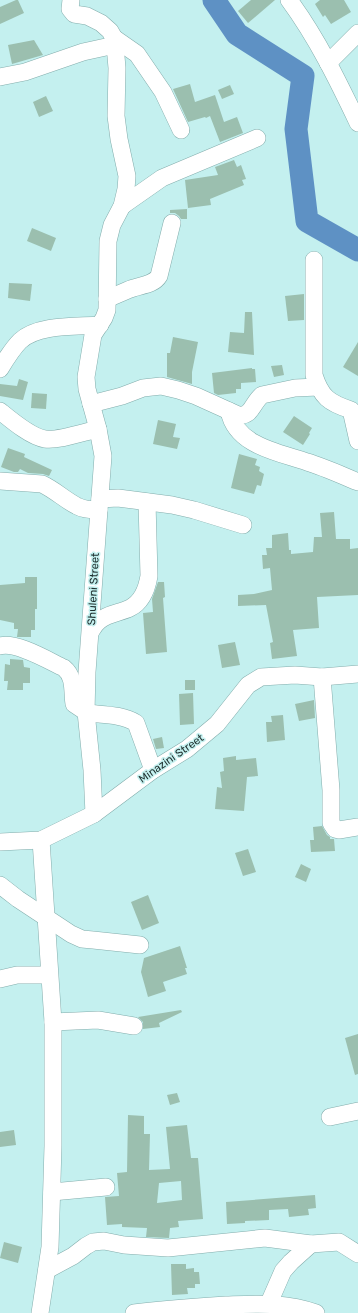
<svg xmlns="http://www.w3.org/2000/svg" width="358" height="1313" viewBox="0 0 358 1313" font-family="Rubik,sans-serif">
<style>
.lines{fill:none;stroke-linecap:round;stroke-linejoin:round}
.river{stroke:#5e91c4;stroke-width:23}
.building{fill:#9bbfaf;fill-rule:evenodd}
.minor-casing{stroke:#83adac;stroke-width:18}
.minor{stroke:#fff;stroke-width:17}
.labels{text-anchor:middle;stroke-width:3;stroke-linejoin:round;paint-order:stroke}
.street-label{font-size:11px;fill:#203130;stroke:#c4f0ef}
</style>
<rect width="100%" height="100%" fill="#c4f0ef"/>
<g class="lines">
<path class="river" d="M214,0L237,34L303,76L296,129L307,221L358,250"/>
</g>
<g class="building">
<path d="M16,0H18L24,13L0,24V7Z"/>
<path d="M251,0H275L248,23L238,11Z"/>
<path d="M320,0H344L351,12L331,24L325,15L323,17L315,4Z"/>
<path d="M34,40L43,55L12,64L8,45Z"/>
<path d="M190,84L195,102L215,95L224,122L237,117L243,133L220,142L210,116L206,118L205,117L188,122L173,89Z"/>
<path d="M230,85L234,94L222,99L218,90Z"/>
<path d="M46,96L53,111L39,117L33,102Z"/>
<path d="M234,160L237,167L241,165L246,179L242,180L244,185L210,199L211,205L188,208L185,180L218,175L215,167Z"/>
<path d="M187,209V219H181L179,216L175,213H170V210Z"/>
<path d="M32,228L56,238L51,251L27,241Z"/>
<path d="M9,283L32,284L30,301L8,298Z"/>
<path d="M304,294V320L288,321L285,296Z"/>
<path d="M245,312H252L254,355L228,352L230,332L244,333Z"/>
<path d="M173,337L198,342L192,372V384L167,377V353H170Z"/>
<path d="M358,342V376L343,367Z"/>
<path d="M282,365L284,375L274,377L271,366Z"/>
<path d="M252,368V369H255L256,382L241,383V389H236V393L218,395L214,393L212,373Z"/>
<path d="M19,379L28,382L23,400L0,396V384L17,386Z"/>
<path d="M32,393L47,394L46,409L31,408Z"/>
<path d="M294,416L312,428L309,433L310,434L303,445L283,432Z"/>
<path d="M158,420L176,424L173,437L180,438L177,449L153,444Z"/>
<path d="M8,448L25,454L24,457L52,470L49,476L43,474L28,473L20,469L18,472H14L1,467Z"/>
<path d="M239,454L257,459L255,465L260,467L259,471L264,474L261,486L257,485L254,494L231,488Z"/>
<path d="M334,512L336,539H350V549L358,548V595L317,597L319,628L293,630L297,656L272,659L270,643L273,642L266,605L238,606V595L254,594L272,590L270,568L263,569L262,555H267L266,548H272V535L288,533L289,550H291V554L313,552L314,537H322L320,513Z"/>
<path d="M25,577H37V609H35V630H31V637H17L18,629H14V623L0,620V585L25,583Z"/>
<path d="M158,582H164L165,597L163,598L167,652L146,654L143,613L153,612L152,599Z"/>
<path d="M235,642L240,665L222,668L218,645Z"/>
<path d="M10,659L23,660L24,667L30,668V683H23V690H7L8,681H4L5,664L10,665Z"/>
<rect x="185" y="680" width="10" height="10"/>
<path d="M193,693L194,724L180,725L179,694Z"/>
<path d="M314,700L315,718L299,721L295,704Z"/>
<path d="M283,715L285,740L267,742L266,722H272L271,716Z"/>
<path d="M162,737L164,748L156,749L153,739Z"/>
<path d="M236,756V760L256,758L258,776L247,777L244,811L215,809L217,787L222,788L220,772L224,771L223,758Z"/>
<path d="M322,826L327,835L330,837V839H334L335,851L311,852L310,840H314L313,827Z"/>
<path d="M248,849L256,872L243,876L235,853Z"/>
<path d="M301,864L311,869L306,882L295,877Z"/>
<path d="M148,895L159,923L142,930L131,902Z"/>
<path d="M180,946L187,968H185L187,974L163,982L166,991L148,997L141,972L144,958Z"/>
<path d="M181,1010L182,1012L159,1023L160,1027L143,1029V1022L138,1017Z"/>
<path d="M358,1034V1074L355,1075L345,1038Z"/>
<path d="M177,1093L180,1102L170,1105L167,1095Z"/>
<path d="M128,1115L144,1116V1134H150L149,1170L170,1169L166,1127L187,1125L191,1158H198L203,1219L178,1221L179,1227L170,1228L169,1238L146,1237L147,1228L122,1227V1224L107,1225L105,1197L119,1196L117,1173L127,1172ZM181,1181L182,1200L157,1203L159,1183Z"/>
<path d="M14,1130L16,1145L0,1147V1132Z"/>
<path d="M315,1195L316,1208L308,1209L309,1215L289,1217L288,1209L269,1210V1220L245,1221V1223L227,1224L226,1202Z"/>
<path d="M4,1242L22,1247L18,1263L0,1258Z"/>
<path d="M171,1264H186V1269L194,1268V1272H199L200,1284H195V1288H187L188,1294L172,1295Z"/>
</g>
<g class="lines">
<defs>
<g id="minor">
<path d="M71,0L70,9L74,14L87,16L101,23L110,31L114,38L115,45L117,68L116,116L119,139L127,176L126,189L122,206L112,225L108,241L107,310L104,318L93,335L86,377L87,389L98,429L103,456L87,672L86,712L92,770L94,814"/>
<path d="M289,0C317,38 338,81 358,123"/>
<path d="M114,38L137,54L163,92L181,130"/>
<path d="M328,63L358,33"/>
<path d="M0,77L25,72L83,52L115,45"/>
<path d="M122,206L162,178L257,138"/>
<path d="M314,260V375C321,397 329,403 351,410L358,441"/>
<path d="M107,299C114,296 121,293 128,290C138,285 153,286 159,276L172,223"/>
<path d="M0,369C6,359 12,349 20,341C38,324 77,327 100,325"/>
<path d="M91,404L122,396L143,388L161,386L178,390L196,396L238,415C252,417 252,403 262,395L295,388L318,387"/>
<path d="M0,411C11,420 31,437 45,439C58,441 84,432 98,429"/>
<path d="M229,411C236,446 278,452 307,462C324,467 341,475 358,482"/>
<path d="M0,481L42,484C55,490 65,500 77,506C84,510 92,510 99,510"/>
<path d="M100,499L118,498L172,505L194,510L243,525"/>
<path d="M91,631C93,628 95,624 99,621C108,613 120,613 130,608C142,602 147,588 149,576L147,502"/>
<path d="M0,646C16,641 49,661 64,668C75,677 72,691 74,704L86,712"/>
<path d="M322,677L331,790V823L335,829L339,830L358,827"/>
<path d="M87,713C102,715 122,714 136,723L153,770"/>
<path d="M0,842L41,840L94,814L153,770L187,749L217,724L248,685L261,677L295,675L322,677L358,674"/>
<path d="M0,885L18,899L71,934L82,939L93,940L140,945"/>
<path d="M0,979L17,975H49"/>
<path d="M53,1022L98,1020L134,1026"/>
<path d="M330,1117L358,1111"/>
<path d="M52,1192L106,1187"/>
<path d="M47,1270L73,1256L86,1246L93,1242L104,1241L124,1245L168,1248L265,1238L311,1244L339,1242L358,1254"/>
<path d="M269,1303L283,1271L291,1262L311,1244"/>
<path d="M40,1313L50,1247L53,1146V1022L41,840"/>
<path d="M134,1313C165,1309 195,1307 226,1305C257,1304 286,1302 316,1313"/>
</g>
</defs>
<use href="#minor" class="minor-casing"/>
<use href="#minor" class="minor"/>
</g>
<g class="labels">
<g class="street-label">
<text transform="translate(93 589) rotate(-87)" y="4">Shuleni Street</text>
<text transform="translate(171 758) rotate(-35)" y="4">Minazini Street</text>
</g>
</g>
</svg>
